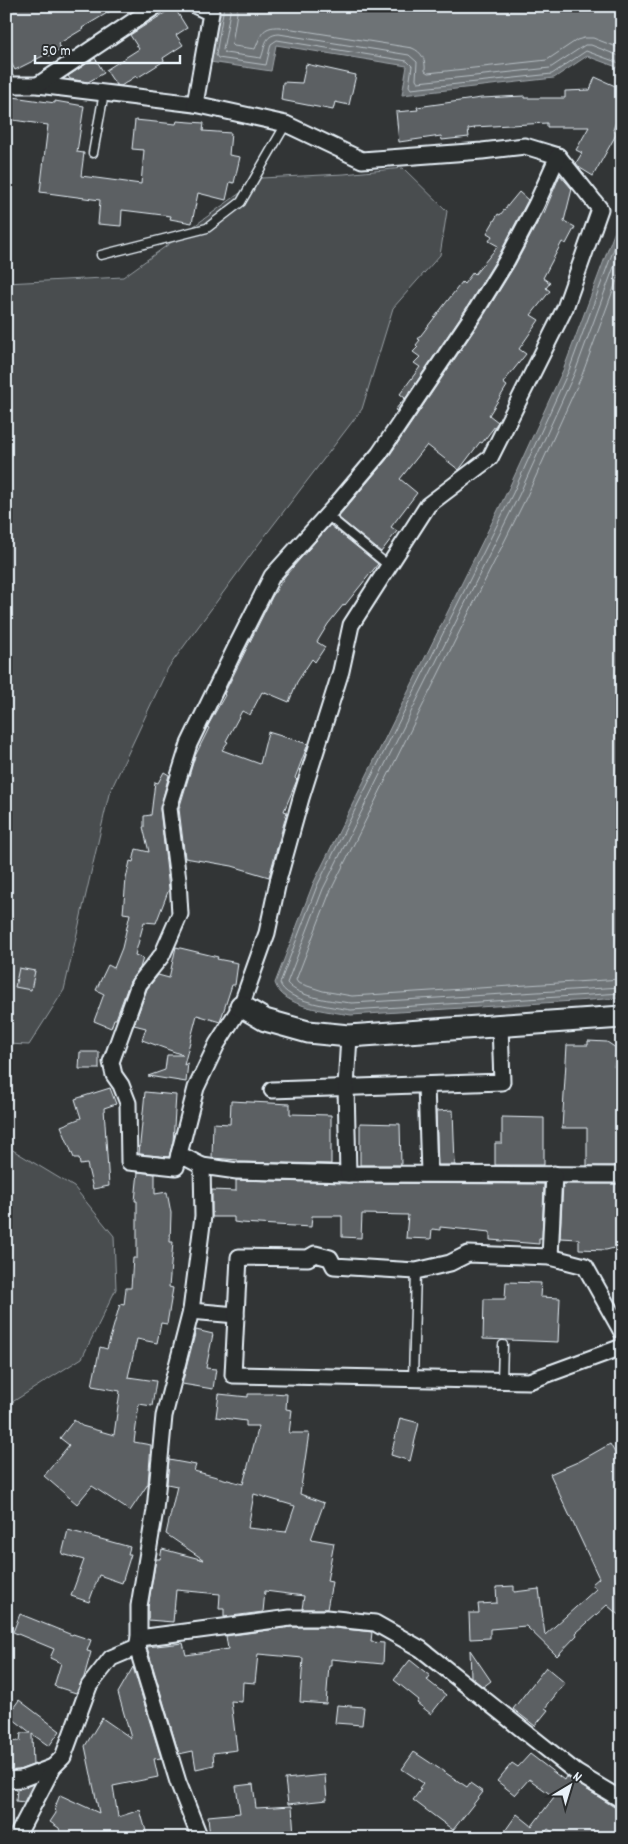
<svg xmlns="http://www.w3.org/2000/svg" width="628" height="1844" viewBox="0 0 628 1844" font-family="Dekko,sans-serif">
<style>
.green{fill:#494d4f;stroke:#989fa4}
.water{fill:#6e7376;stroke:#9fa5aa}
.lines{fill:none;stroke-linecap:round;stroke-linejoin:round}
.shore{stroke:#b7bfc4;stroke-width:1}
.building{fill:#5c6063;stroke:#e8f1f8;fill-rule:evenodd}
.lane-casing{stroke:#e8f1f8;stroke-width:11}
.street-casing{stroke:#e8f1f8;stroke-width:19}
.secondary-casing{stroke:#e8f1f8;stroke-width:25}
.lane{stroke:#2a2d2e;stroke-width:8}
.street{stroke:#2a2d2e;stroke-width:15}
.secondary{stroke:#2a2d2e;stroke-width:21}
</style>
<rect width="100%" height="100%" fill="#323536"/>
<filter id="ink" filterUnits="userSpaceOnUse"><feTurbulence type="fractalNoise" baseFrequency=".02" numOctaves="2"/><feDisplacementMap in="SourceGraphic" scale="10" xChannelSelector="R" yChannelSelector="G"/><feConvolveMatrix kernelMatrix="1 2 1 2 8 2 1 2 1" color-interpolation-filters="sRGB"/></filter>
<g filter="url(#ink)">
<g class="green">
<path d="M403,168L447,211L440,255L393,308L362,409L258,545L168,668L109,794L64,990L29,1045L6,1044V283L123,277L261,178L344,174Z"/>
<path d="M6,1146L74,1187L114,1236L116,1289L82,1358L6,1406Z"/>
</g>
<g class="water">
<path d="M220,6H622V69L587,56L554,78L402,95L407,66L276,45L271,71L210,62Z"/>
<path d="M622,212V998L351,1015C328,1011 283,1008 275,983L313,884L508,490L564,368Z"/>
</g>
<g class="lines">
<g class="shore">
<path d="M224,6L216,55L218,58L266,65L271,44L277,40L407,61L412,66L409,86L411,89L552,74L586,51L622,64"/>
<path d="M231,6L223,50L225,53L261,58C266,47 263,35 279,34L409,55L417,62L416,79L418,82L550,68L585,45H591L622,57"/>
<path d="M238,6L232,44L234,46L255,49C261,36 261,26 280,27L412,48C422,52 426,60 425,71L428,73L547,60L577,40L584,38H593L622,49"/>
<path d="M622,227L569,370L513,493L317,886L280,983C286,1002 334,1007 351,1010L622,993"/>
<path d="M622,245L575,372L519,495L323,889L287,983C299,998 334,1001 352,1003L622,987"/>
<path d="M622,266L582,375L526,498L330,892L296,980L298,983L323,991L352,996L622,979"/>
</g>
</g>
<g class="building">
<path d="M18,6H119L82,28L83,29L58,44L61,50L49,56L47,54L15,70L6,54V13Z"/>
<path d="M174,7L187,28L176,35L183,45L163,58L164,61L137,78L136,76L121,86L116,85L106,70L139,49L130,35Z"/>
<path d="M95,58L104,73L88,82L70,79L68,76Z"/>
<path d="M306,64L356,75L349,105L335,102L333,110L281,100L283,82L302,83Z"/>
<path d="M595,77L622,89V104L613,130L617,133L593,176L580,168L576,163L582,153L576,150L589,127H547V123L474,127L475,128L468,129L469,137L442,140L441,136L399,142L396,112L418,110L417,107L481,98L524,96V98H565V91L590,90Z"/>
<path d="M6,96L55,103V101L84,106L77,152L84,153L81,176L141,184L144,150L132,149L135,120L176,124L177,121L204,123L203,131L231,133L229,155L240,157L234,183L230,182L226,200L198,193L192,223L170,219L171,216L122,210L121,226L98,224L100,200L40,192L48,125L6,119Z"/>
<path d="M560,175L572,189L564,221L575,227L566,244L562,242L543,278L550,283L546,288L550,291L531,315L539,320L519,349L526,354L503,383L507,386L489,415L498,422L482,443L480,442L459,470L427,445L400,479L417,493L391,527L397,531L381,552L338,517L387,459L483,317L515,265L543,212L544,213Z"/>
<path d="M519,192L528,200L499,255L467,307L397,411L395,410L405,398L400,394L420,367L414,363L420,357L413,352L418,347L416,345L420,340L418,339L462,282L464,284L473,272L475,274L498,246L489,241L492,236L487,233L498,214L500,215Z"/>
<path d="M330,525L378,564L345,605L344,604L328,624L317,642L325,647L315,662L312,659L297,682L289,702L265,692L264,693L262,692L250,715L242,711L226,741L228,742L222,750L260,764L268,732L308,744L295,778L297,780L284,811L287,812L269,877L232,866L185,858L179,809L195,756L209,728L207,727L225,695L224,694L272,597L285,576Z"/>
<path d="M164,772L169,775L160,809L169,889L156,923L144,922L135,955L143,958L140,968L130,981L116,1019H114L111,1028L94,1021L104,994L96,990L108,965L114,968L122,948L130,914L123,913L126,879L130,861L133,862L136,849L149,852L143,827H144V816L151,815L155,782L158,783Z"/>
<path d="M176,947L218,957L217,959L238,963L235,985H232L220,1022L197,1015L184,1065L188,1063L186,1082L148,1076L165,1070L167,1055H183L142,1040L146,1028L134,1025L147,989L158,975L169,978Z"/>
<path d="M19,968L35,971L31,990L15,987Z"/>
<path d="M588,1041L607,1042L616,1048L614,1067L622,1068V1166H587V1128H562L567,1045H588Z"/>
<path d="M80,1052H99V1069H79Z"/>
<path d="M110,1088L116,1104L104,1108L109,1186L93,1189L87,1164L80,1165L79,1158H74L61,1126L81,1118L75,1099Z"/>
<path d="M145,1092L176,1095L173,1142L169,1157L139,1154Z"/>
<path d="M231,1101L290,1104V1114L331,1115V1164L238,1162V1160L212,1158L213,1123L230,1124Z"/>
<path d="M453,1110L455,1165H438L436,1111Z"/>
<path d="M502,1117L544,1118V1165H495V1143H502Z"/>
<path d="M360,1123L400,1124L401,1165H360Z"/>
<path d="M138,1172L155,1174V1194L167,1192L171,1213L170,1242H173L169,1287L173,1288L167,1324L161,1323L157,1343L137,1339L128,1377L156,1381L152,1406L139,1404L134,1442L151,1445L148,1484L130,1511L92,1486L77,1504L44,1476L69,1445L60,1438L74,1420L82,1426L114,1435L120,1391L92,1386L100,1347L107,1349L120,1304L124,1305L126,1288H131L133,1258H137V1201H135Z"/>
<path d="M236,1180L348,1183L544,1184L542,1238H539V1244L490,1240V1232L440,1227V1230L432,1229L431,1239L406,1238L408,1215L362,1214L361,1238L342,1237V1216H312L311,1227L241,1223L234,1222V1217H212V1190L236,1191Z"/>
<path d="M563,1184H622V1246L606,1250L579,1249V1239L560,1238Z"/>
<path d="M506,1282L541,1283L540,1297L560,1298L558,1342L483,1339L484,1299H505Z"/>
<path d="M196,1330L213,1334L206,1368L216,1369L213,1389L182,1384Z"/>
<path d="M272,1393L287,1394L286,1409L292,1410L289,1433H309L300,1494L324,1503L311,1539L334,1543L327,1581L332,1582L327,1609H302L304,1596L265,1591L263,1612L224,1617V1609H219L220,1594L176,1590L173,1622L148,1620V1607L156,1559H160L162,1549L204,1560L166,1534L177,1486L167,1484L169,1460L196,1465L194,1471L243,1484L259,1426H246V1421L216,1417L219,1394L248,1397V1394H272ZM254,1494L295,1506L286,1532L248,1528Z"/>
<path d="M400,1418L419,1423L410,1461L391,1455Z"/>
<path d="M610,1444L622,1465V1618L607,1605L576,1633L577,1635L557,1656L526,1626L490,1629V1638L470,1639L469,1613H479L478,1604L497,1603L496,1587L514,1586V1592L539,1589L545,1635L596,1589L592,1584L599,1578L550,1474L580,1461Z"/>
<path d="M68,1530L130,1547L128,1554H131L122,1583L99,1575L89,1602L71,1596L84,1560L62,1554Z"/>
<path d="M20,1614L72,1635L73,1634L91,1640L87,1651L91,1652L84,1677L76,1693L54,1686L61,1663L50,1658L54,1649L13,1632Z"/>
<path d="M291,1627H326L372,1632L371,1642L384,1643L383,1664L331,1659V1665H329L326,1704L300,1702L303,1658L258,1654L255,1683L243,1682L242,1702L231,1701L237,1750L213,1753L214,1765L196,1769L193,1751L179,1754L147,1647L183,1643L186,1655L228,1649L226,1636Z"/>
<path d="M470,1650L491,1681L483,1687L471,1677Z"/>
<path d="M410,1660L430,1676L427,1680L446,1695L431,1714L417,1703L419,1700L394,1680Z"/>
<path d="M133,1667L161,1758L154,1759L158,1777L113,1786L118,1817L140,1810L148,1838H62L59,1828L50,1822L56,1813L55,1807L60,1795L99,1813L85,1746L102,1718L131,1738L118,1693Z"/>
<path d="M546,1667L565,1683L545,1708L548,1710L535,1726L513,1709Z"/>
<path d="M19,1700L60,1731L49,1746L32,1734L33,1765L19,1770L6,1771V1742L20,1741L21,1733H31L8,1715Z"/>
<path d="M337,1705L364,1707L362,1725L335,1723Z"/>
<path d="M414,1752L467,1787L470,1783L483,1792L453,1830L413,1800L421,1789L419,1788L423,1783L402,1769Z"/>
<path d="M530,1754L564,1780L566,1776L622,1812V1838H560L548,1829L544,1834L548,1838H500L517,1814L532,1826L554,1797L529,1779L515,1795L497,1781L512,1763L518,1767Z"/>
<path d="M325,1775L327,1800L288,1804L285,1779Z"/>
<path d="M33,1784L24,1802L16,1801L17,1789Z"/>
<path d="M253,1784L256,1808L292,1806L294,1836L210,1838L208,1816L240,1813L236,1786Z"/>
</g>
<g class="lines">
<defs>
<g id="lane">
<path d="M93,153L104,93"/>
<path d="M101,255L207,228L241,202L286,124"/>
<path d="M327,515L389,566"/>
<path d="M413,1379L416,1271"/>
<path d="M502,1381L503,1345"/>
</g>
<g id="street">
<path d="M6,85H38L195,104L286,124L362,160L482,151L525,146L558,156L600,209L565,308L490,458L428,505L351,625L341,671L301,798L279,877L267,933L241,1006L217,1044L196,1088L179,1154L202,1166L203,1216L191,1311L164,1416L155,1510L139,1606V1638L137,1647L178,1782L200,1838"/>
<path d="M38,85L156,6"/>
<path d="M195,104L211,13L196,6"/>
<path d="M426,1085L429,1173"/>
<path d="M272,1090L502,1082L500,1026"/>
<path d="M179,1154L176,1167L129,1162L128,1103L121,1085L114,1075L111,1062L139,984L162,955L180,914L178,880L169,808L189,744L235,649L272,576L335,506L379,454L475,312L507,260L536,205L558,156"/>
<path d="M202,1166L237,1171L348,1174L622,1175"/>
<path d="M348,1174L346,1087L349,1036"/>
<path d="M550,1257L554,1174"/>
<path d="M191,1311L236,1315"/>
<path d="M622,1332L585,1266L550,1257L468,1254L450,1263L416,1271L334,1266L330,1258L315,1254L308,1258L239,1257L233,1375L529,1381L622,1347"/>
<path d="M139,1638L290,1618H326L375,1623L421,1649L577,1773L622,1800"/>
<path d="M6,1780L21,1779L53,1767"/>
<path d="M16,1838L53,1767L63,1757L89,1686L111,1658L137,1647"/>
</g>
<path id="secondary" d="M241,1006L265,1020L308,1032L349,1036L622,1017"/>
</defs>
<use href="#lane" class="lane-casing"/>
<use href="#street" class="street-casing"/>
<use href="#secondary" class="secondary-casing"/>
<use href="#lane" class="lane"/>
<use href="#street" class="street"/>
<use href="#secondary" class="secondary"/>
</g>
</g>
<rect width="628" height="1844" fill="none" stroke="#2a2d2e" stroke-width="25"/>
<rect x="12" y="12" width="603" height="1819" fill="none" stroke="#e8f1f8" stroke-width="2" filter="url(#ink)"/>
<g transform="translate(570 1786) rotate(38)" stroke="#2a2d2e" stroke-width="4" paint-order="stroke">
<path d="M0-4L9 19L0 12L-9 19Z" fill="#e8f1f8"/>
<text y="-8" font-size="14" font-weight="bold" text-anchor="middle" fill="#e8f1f8">N</text>
</g>
<path d="M35 55v8h145v-8" fill="none" stroke="#e8f1f8" stroke-width="2.5"/>
<text x="42" y="55" font-size="15" fill="#e8f1f8" stroke="#2a2d2e" stroke-width="4" paint-order="stroke">50 m</text>
</svg>
